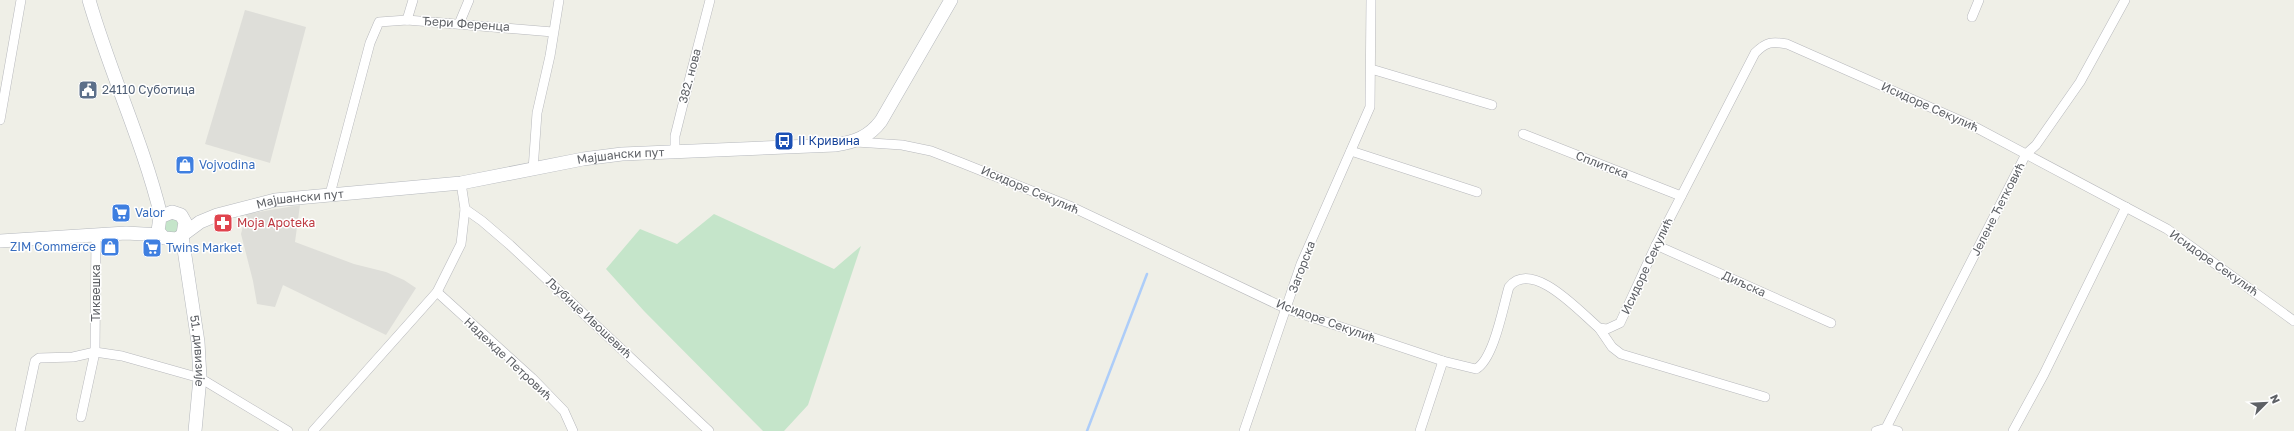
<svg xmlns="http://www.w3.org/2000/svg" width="2294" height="431" viewBox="0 0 2294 431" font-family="'Golos Text',sans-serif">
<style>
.industrial{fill:#deded9}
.green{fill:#c5e5ca}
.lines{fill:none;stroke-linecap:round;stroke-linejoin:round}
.stream{stroke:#adcdf9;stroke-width:2.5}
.street-casing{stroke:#b7b8bc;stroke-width:10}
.secondary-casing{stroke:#b5b8bd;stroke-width:14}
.street{stroke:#fff;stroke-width:9}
.secondary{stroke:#fff;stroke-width:13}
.labels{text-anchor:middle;stroke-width:3;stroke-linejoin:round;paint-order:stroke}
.street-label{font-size:12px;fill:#5e6166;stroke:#fff}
.service-label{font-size:12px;fill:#4e5e75;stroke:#fff;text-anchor:start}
.transit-label{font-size:12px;fill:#164399;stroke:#fff;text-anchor:start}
.shop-label{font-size:12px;fill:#366cbe;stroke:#fff;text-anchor:start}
.health-label{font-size:12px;fill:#be3a42;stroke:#fff;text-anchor:start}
</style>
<rect width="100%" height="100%" fill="#efefe7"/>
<g class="industrial">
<path d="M245,10L306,27L270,163L205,144Z"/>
<path d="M300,205L295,242L354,264L386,272L404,280L416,288L386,335L283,285L275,307L257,304L253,281L241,234L246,214Z"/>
</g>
<g class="green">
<path d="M714,214L834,269L861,246L808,405L784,431H763L644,311L606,269L640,229L677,244Z"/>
<path d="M177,218L181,229L171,235L164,231L165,219Z"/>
</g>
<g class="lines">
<path class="stream" d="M1087,431L1147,274"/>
<defs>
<g id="street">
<path d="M1972,17L1979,0"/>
<path d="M407,20L413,0"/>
<path d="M459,24L469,0"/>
<path d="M1371,69L1492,105"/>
<path d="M0,120L21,0"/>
<path d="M1523,134L1681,196"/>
<path d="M856,142L902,145L931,151L962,163L1072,207L1287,309L1443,361L1476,369C1494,359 1503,307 1509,287C1532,258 1580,312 1599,328L1607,329L1620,323L1656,245L1755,53C1766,42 1772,41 1787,44L1975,127L2167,229L2294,321"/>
<path d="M1351,151L1477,192"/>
<path d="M675,152V136L682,108L710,0"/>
<path d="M533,170L537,113L550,56L559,0"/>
<path d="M330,194L370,43L379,22L407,20L553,32"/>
<path d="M465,209L482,221L510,245L709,431"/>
<path d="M1656,245L1831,323"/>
<path d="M437,292L532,378L564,411L573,431"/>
<path d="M1599,328L1612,347L1621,354L1765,397"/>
<path d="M81,417L95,352L96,234"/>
<path d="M1886,428L1898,431"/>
<path d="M20,431L35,361L39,358L73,357L95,352L122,356L200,378L288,431"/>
<path d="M313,431L437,292L461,244L465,209L461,183"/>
<path d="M1244,431L1301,264L1370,107L1371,0"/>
<path d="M1420,431L1443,361"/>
<path d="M1876,431L1886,428L2026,154L2036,145L2080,82L2125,0"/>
<path d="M2013,431L2044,374L2126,207"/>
</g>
<g id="secondary">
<path d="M89,0C110,73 143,142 161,216"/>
<path id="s1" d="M183,234L185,222L181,215L172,212L160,217L158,231L164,238L177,239L200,222L217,215L275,200L461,183L583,159L622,154L835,145C855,142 869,137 881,121L951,0"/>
<path id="s2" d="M182,236L198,342L200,378L195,431"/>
<path d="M0,241L126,233L161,235"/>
</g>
</defs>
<use href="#street" class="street-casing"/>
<use href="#secondary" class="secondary-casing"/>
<use href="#street" class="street"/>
<use href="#secondary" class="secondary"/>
</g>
<defs>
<symbol id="civic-square" viewBox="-11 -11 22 22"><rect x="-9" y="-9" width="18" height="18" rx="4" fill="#5c6f8a" stroke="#fff"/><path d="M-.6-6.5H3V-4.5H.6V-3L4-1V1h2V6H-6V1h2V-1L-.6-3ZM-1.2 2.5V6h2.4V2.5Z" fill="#fff"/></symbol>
<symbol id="bus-square" viewBox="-11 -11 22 22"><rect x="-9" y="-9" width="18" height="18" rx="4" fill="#1a4fb4" stroke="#fff"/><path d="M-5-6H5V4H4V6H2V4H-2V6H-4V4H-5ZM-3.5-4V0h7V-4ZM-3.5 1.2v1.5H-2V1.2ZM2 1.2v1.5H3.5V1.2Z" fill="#fff"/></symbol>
<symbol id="shop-square" viewBox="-11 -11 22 22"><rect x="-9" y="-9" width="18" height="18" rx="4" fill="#3f7fe0" stroke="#fff"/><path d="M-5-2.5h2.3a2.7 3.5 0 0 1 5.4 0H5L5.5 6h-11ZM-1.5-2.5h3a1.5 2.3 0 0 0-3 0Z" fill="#fff"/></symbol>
<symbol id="supermarket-square" viewBox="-11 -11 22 22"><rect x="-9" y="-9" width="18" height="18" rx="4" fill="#3f7fe0" stroke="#fff"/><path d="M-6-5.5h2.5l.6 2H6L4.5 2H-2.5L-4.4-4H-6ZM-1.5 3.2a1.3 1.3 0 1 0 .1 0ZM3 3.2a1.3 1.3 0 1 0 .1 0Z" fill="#fff"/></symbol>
<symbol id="pharmacy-square" viewBox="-11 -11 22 22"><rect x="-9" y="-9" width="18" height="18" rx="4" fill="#e0444e" stroke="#fff"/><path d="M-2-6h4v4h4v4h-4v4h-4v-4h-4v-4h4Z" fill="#fff"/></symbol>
</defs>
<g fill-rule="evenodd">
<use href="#civic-square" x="77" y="79" width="22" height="22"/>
<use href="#bus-square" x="773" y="130" width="22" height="22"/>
<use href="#shop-square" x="174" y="154" width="22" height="22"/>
<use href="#supermarket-square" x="110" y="202" width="22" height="22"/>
<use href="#pharmacy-square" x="212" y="212" width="22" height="22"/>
<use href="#shop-square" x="99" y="236" width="22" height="22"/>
<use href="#supermarket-square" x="141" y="237" width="22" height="22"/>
</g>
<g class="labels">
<g class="street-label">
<text transform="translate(466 24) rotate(4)" y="4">Ђери Ференца</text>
<text transform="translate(690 76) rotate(-75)" y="4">382. нова</text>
<text transform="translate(1930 107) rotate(24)" y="4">Исидоре Секулић</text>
<text dy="4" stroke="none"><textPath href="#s1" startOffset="535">Мајшански пут</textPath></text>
<text transform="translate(1602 165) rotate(21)" y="4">Сплитска</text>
<text transform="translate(1030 190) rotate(23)" y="4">Исидоре Секулић</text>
<text dy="4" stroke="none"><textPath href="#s1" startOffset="211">Мајшански пут</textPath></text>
<text transform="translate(1998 209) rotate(-63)" y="4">Јелене Ћетковић</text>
<text transform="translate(2214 263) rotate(35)" y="4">Исидоре Секулић</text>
<text transform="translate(1647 266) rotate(-65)" y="4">Исидоре Секулић</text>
<text transform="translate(1302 267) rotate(-69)" y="4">Загорска</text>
<text transform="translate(1744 284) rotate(24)" y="4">Диљска</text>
<text transform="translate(96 293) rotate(-90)" y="4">Тиквешка</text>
<text transform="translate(589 318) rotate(43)" y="4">Љубице Ивошевић</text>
<text transform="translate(1326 321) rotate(20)" y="4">Исидоре Секулић</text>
<text dy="4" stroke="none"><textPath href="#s2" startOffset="116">51. дивизије</textPath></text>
<text transform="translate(508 359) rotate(43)" y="4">Надежде Петровић</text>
</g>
<g class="service-label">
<text x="102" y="94">24110 Суботица</text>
</g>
<g class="transit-label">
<text x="798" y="145">II Кривина</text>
</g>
<g class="shop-label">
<text x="199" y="169">Vojvodina</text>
<text x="135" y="217">Valor</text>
<text x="96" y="251" text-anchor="end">ZIM Commerce</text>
<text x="166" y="252">Twins Market</text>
</g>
<g class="health-label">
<text x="237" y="227">Moja Apoteka</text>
</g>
</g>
<g transform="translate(2266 403) rotate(66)" stroke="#ffffff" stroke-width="3" paint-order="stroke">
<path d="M0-3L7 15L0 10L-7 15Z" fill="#5e6166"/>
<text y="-6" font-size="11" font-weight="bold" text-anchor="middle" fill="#5e6166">N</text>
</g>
</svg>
